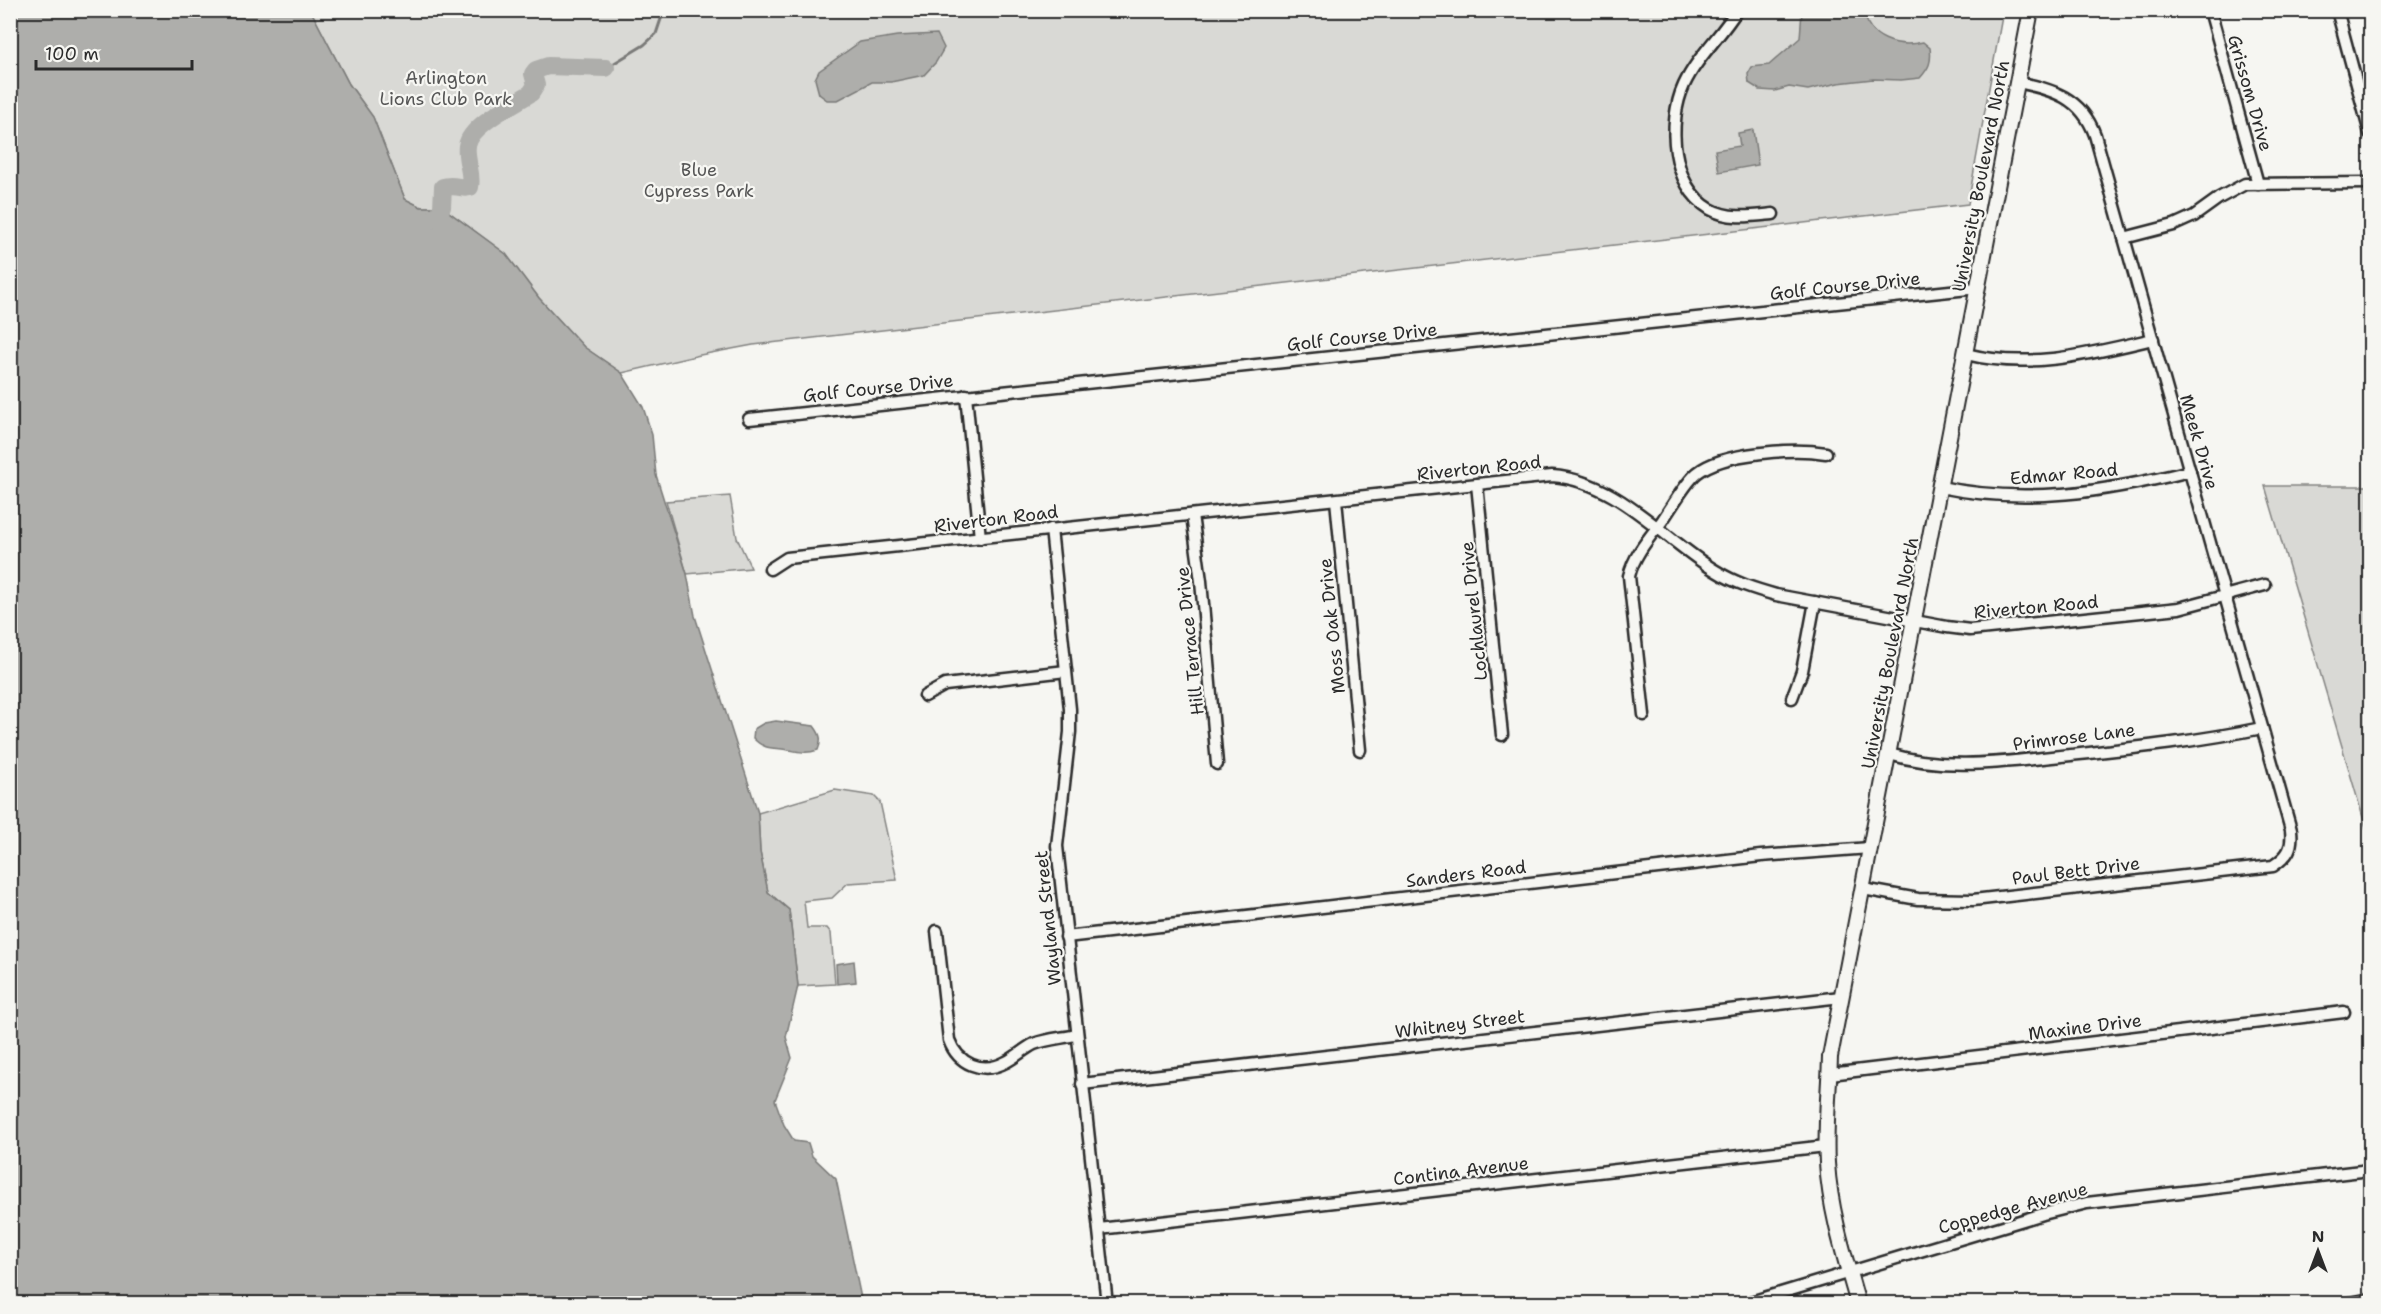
<svg xmlns="http://www.w3.org/2000/svg" width="2381" height="1314" viewBox="0 0 2381 1314" font-family="'Shantell Sans',sans-serif">
<style>
.green{fill:#d9d9d5;stroke:#828280;stroke-width:1.5}
.water{fill:#aeaeab;stroke:#7a7a78;stroke-width:1.5}
.lines{fill:none;stroke-linecap:round;stroke-linejoin:round}
.stream{stroke:#7a7a78;stroke-width:3}
.river{stroke:#aeaeab;stroke-width:18}
.minor-casing{stroke:#2b2b2b;stroke-width:15}
.tertiary-casing{stroke:#2b2b2b;stroke-width:18}
.minor{stroke:#f6f6f2;stroke-width:10}
.tertiary{stroke:#f6f6f2;stroke-width:14}
.labels{text-anchor:middle;stroke-width:4.5;stroke-linejoin:round;paint-order:stroke}
.park-label{font-size:18px;fill:#565656;stroke:#f6f6f2}
.street-label{font-size:18px;fill:#2b2b2b;stroke:#f6f6f2}
</style>
<rect width="100%" height="100%" fill="#f6f6f2"/>
<filter id="ink" filterUnits="userSpaceOnUse"><feTurbulence type="fractalNoise" baseFrequency=".0167" numOctaves="2"/><feDisplacementMap in="SourceGraphic" scale="12" xChannelSelector="R" yChannelSelector="G"/><feConvolveMatrix kernelMatrix="1 2 1 2 8 2 1 2 1" color-interpolation-filters="sRGB"/></filter>
<g filter="url(#ink)">
<g class="green">
<path d="M311,11H2003L1968,204L753,345L700,355L622,373L584,347L539,298L506,254L442,207H421L405,199L373,117L349,84Z"/>
<path d="M2265,486H2370V841Z"/>
<path d="M730,496L737,538L751,568L687,574L666,501Z"/>
<path d="M835,790L874,796L880,802L897,880L848,883L832,898L804,901L807,928H827L831,933L835,984L798,986L789,910L768,892L760,852L758,813Z"/>
</g>
<g class="water">
<path d="M10,11H311L349,84L373,117L405,199L421,207H442L506,254L539,298L584,347L622,373L643,407L652,435L656,475L687,574L695,616L758,813L760,852L768,892L789,910L798,986L786,1037L792,1058L775,1100L784,1125L794,1141L808,1143L812,1156L836,1179L862,1303H11Z"/>
<path d="M1802,11H1864C1868,39 1897,48 1923,42L1930,48C1932,62 1929,68 1920,78L1901,80L1873,79L1838,83L1808,90L1789,87L1775,91L1760,90L1749,83L1748,74L1752,67L1769,65L1800,38Z"/>
<path d="M937,34L944,48L936,62L924,75L891,82H872L838,100H827L819,94L815,79L819,71L860,42L897,36Z"/>
<path d="M1753,130L1758,165L1719,172L1715,150L1740,146L1738,133Z"/>
<path d="M776,721L814,726C821,735 822,740 818,750C806,754 801,752 789,750C774,747 765,751 753,738L754,729L764,723Z"/>
<path d="M854,961L856,982L837,984L836,964Z"/>
</g>
<g class="lines">
<path class="stream" d="M606,68L644,45L656,34L664,10"/>
<path class="river" d="M425,222L438,217L442,207L443,187C455,183 460,190 470,187C473,173 465,160 467,146C470,125 514,104 531,93L536,85L533,74L536,70L548,66L606,68"/>
<defs>
<g id="minor">
<path d="M1737,10C1721,36 1697,57 1684,85C1667,122 1671,186 1710,209C1729,220 1753,216 1773,214"/>
<path d="M2210,10L2258,184"/>
<path d="M2337,10L2370,133"/>
<path d="M2124,238L2174,225L2194,216L2219,198L2245,184L2370,183"/>
<path d="M1966,354C2029,370 2090,354 2153,339"/>
<path d="M966,395L980,538"/>
<path d="M749,419L1978,288"/>
<path d="M1477,484L1502,735"/>
<path d="M1940,487C2026,505 2106,492 2190,471"/>
<path d="M1336,500L1360,750"/>
<path d="M1192,515L1201,581L1217,764"/>
<path d="M1051,529L1070,709V732L1057,846L1107,1304"/>
<path d="M770,569L787,558L1552,476C1618,481 1662,538 1716,571C1735,583 1755,589 1776,595L1947,627L1970,630L2179,608L2265,585"/>
<path d="M925,696L945,685L1066,671"/>
<path d="M1792,698L1802,671L1815,602"/>
<path d="M1644,715L1629,576C1634,555 1649,538 1662,521C1671,508 1686,482 1697,473C1723,452 1794,448 1826,453"/>
<path d="M1889,754C1949,772 2009,761 2071,755C2135,748 2200,741 2262,728"/>
<path d="M1863,889L1918,899L1973,900L2273,866C2288,856 2293,848 2291,830L2095,135C2081,97 2053,90 2018,82"/>
<path d="M937,931L949,1040C958,1064 982,1075 1006,1062C1016,1057 1024,1049 1034,1044C1047,1039 1063,1038 1076,1035"/>
<path d="M1066,937L1761,856L1870,848"/>
<path d="M1830,1074L2344,1012"/>
<path d="M1082,1084L1841,997"/>
<path d="M1099,1229L1826,1146"/>
<path d="M1744,1304L2043,1214L2087,1203L2370,1170"/>
<path d="M2345,1304L2370,1299"/>
</g>
<path id="tertiary" d="M1858,1304C1845,1258 1830,1211 1827,1163C1825,1127 1829,1092 1830,1057L2031,10"/>
</defs>
<use href="#minor" class="minor-casing"/>
<use href="#tertiary" class="tertiary-casing"/>
<use href="#minor" class="minor"/>
<use href="#tertiary" class="tertiary"/>
</g>
</g>
<g class="labels">
<g class="park-label">
<text x="446" y="84">Arlington<tspan x="446" dy="21">Lions Club Park</tspan></text>
<text x="699" y="176">Blue<tspan x="699" dy="21">Cypress Park</tspan></text>
</g>
<g class="street-label">
<text transform="translate(2250 93) rotate(74)" y="6">Grissom Drive</text>
<text transform="translate(1981 176) rotate(-79)" y="6">University Boulevard North</text>
<text transform="translate(1845 286) rotate(-6)" y="6">Golf Course Drive</text>
<text transform="translate(1362 337) rotate(-6)" y="6">Golf Course Drive</text>
<text transform="translate(878 388) rotate(-6)" y="6">Golf Course Drive</text>
<text transform="translate(2199 442) rotate(74)" y="6">Meek Drive</text>
<text transform="translate(1479 468) rotate(-6)" y="6">Riverton Road</text>
<text transform="translate(2064 474) rotate(-5)" y="6">Edmar Road</text>
<text transform="translate(996 519) rotate(-7)" y="6">Riverton Road</text>
<text transform="translate(2036 607) rotate(-5)" y="6">Riverton Road</text>
<text transform="translate(1474 611) rotate(-96)" y="6">Lochlaurel Drive</text>
<text transform="translate(1332 626) rotate(-96)" y="6">Moss Oak Drive</text>
<text transform="translate(1190 641) rotate(-96)" y="6">Hill Terrace Drive</text>
<text transform="translate(1890 653) rotate(-79)" y="6">University Boulevard North</text>
<text transform="translate(2074 737) rotate(-7)" y="6">Primrose Lane</text>
<text transform="translate(2076 871) rotate(-7)" y="6">Paul Bett Drive</text>
<text transform="translate(1466 874) rotate(-7)" y="6">Sanders Road</text>
<text transform="translate(1048 918) rotate(-96)" y="6">Wayland Street</text>
<text transform="translate(1460 1024) rotate(-7)" y="6">Whitney Street</text>
<text transform="translate(2085 1027) rotate(-7)" y="6">Maxine Drive</text>
<text transform="translate(1461 1171) rotate(-7)" y="6">Contina Avenue</text>
<text transform="translate(2013 1208) rotate(-15)" y="6">Coppedge Avenue</text>
</g>
</g>
<rect width="2381" height="1314" fill="none" stroke="#f6f6f2" stroke-width="36"/>
<rect x="18" y="18" width="2345" height="1278" fill="none" stroke="#2b2b2b" stroke-width="2" filter="url(#ink)"/>
<g transform="translate(2318 1251)" stroke="#f6f6f2" stroke-width="4.5" paint-order="stroke">
<path d="M0-4.5L10 22L0 15L-10 22Z" fill="#2b2b2b"/>
<text y="-9" font-size="16" font-weight="bold" text-anchor="middle" fill="#2b2b2b">N</text>
</g>
<path d="M36 60v9h156v-9" fill="none" stroke="#2b2b2b" stroke-width="3"/>
<text x="45" y="60" font-size="18" fill="#2b2b2b" stroke="#f6f6f2" stroke-width="4.5" paint-order="stroke">100 m</text>
</svg>
